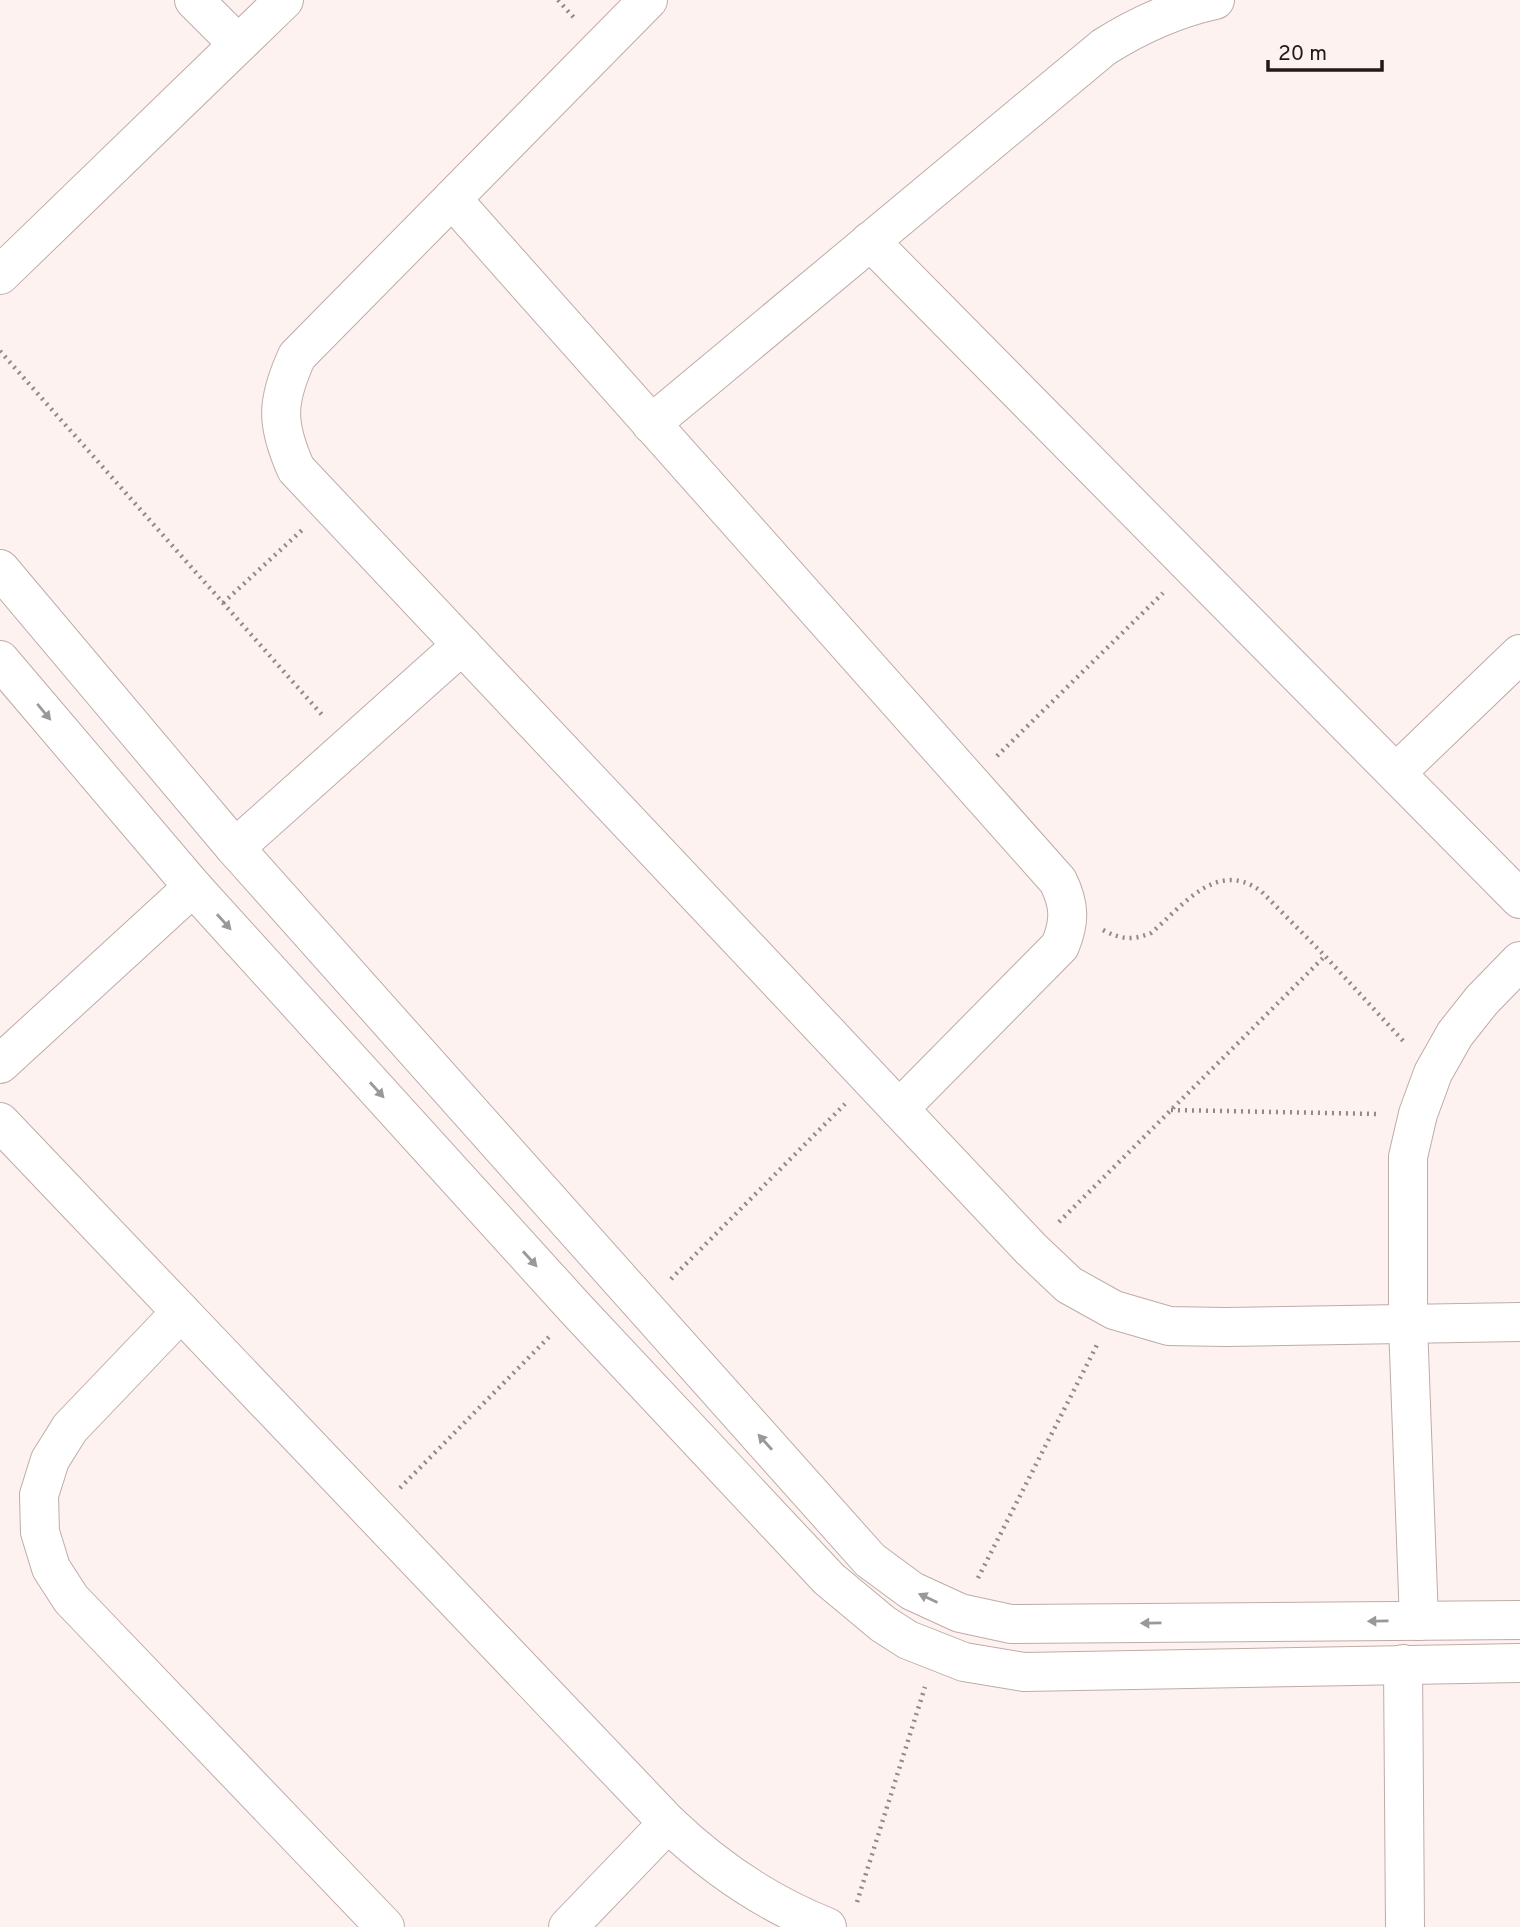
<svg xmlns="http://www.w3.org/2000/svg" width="1520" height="1927" viewBox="0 0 1520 1927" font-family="Overpass,sans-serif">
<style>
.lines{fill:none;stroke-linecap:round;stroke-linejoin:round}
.minor-casing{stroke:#beaca8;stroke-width:40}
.path{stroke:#928987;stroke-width:4.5;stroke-dasharray:2 5;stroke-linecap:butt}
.minor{stroke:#fff;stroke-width:38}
.oneway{fill:#9b9898}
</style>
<rect width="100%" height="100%" fill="#fdf2ef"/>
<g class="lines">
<defs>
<g id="minor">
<path d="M194,0L238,44"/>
<path d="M648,0L297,356C276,402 276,424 296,469L1031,1249L1069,1285L1114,1310L1169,1326L1225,1327L1520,1322"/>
<path d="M452,199L1058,881C1070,905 1070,922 1060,946L899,1109"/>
<path d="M870,241L1520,899"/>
<path d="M0,275L284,0"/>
<path d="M651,424L1104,47C1139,25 1174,9 1215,0"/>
<path d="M0,569L235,848L870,1560L912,1591L960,1613L1011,1624L1520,1620"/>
<path d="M0,660L193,887L576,1309L829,1579L883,1624L908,1640L964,1662L1024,1672L1520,1663"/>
<path d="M1396,773L1520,654"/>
<path d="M235,848L462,645"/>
<path d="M0,1064L193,887"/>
<path d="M0,1122L668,1823C715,1868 766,1903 827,1927"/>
<path d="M181,1312L70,1428L50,1460L39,1495L40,1532L51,1568L71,1599L385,1927"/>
<path d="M1419,1621L1408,1324V1157L1418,1114L1433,1073L1455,1034L1482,1000L1520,961"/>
<path d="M1403,1664L1405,1927"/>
<path d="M568,1927L668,1823"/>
</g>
</defs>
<use href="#minor" class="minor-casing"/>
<g class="path">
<path d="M558,0L576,20"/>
<path d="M0,351L324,717"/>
<path d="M223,603L302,530"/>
<path d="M997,756L1163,593"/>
<path d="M1103,930C1120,939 1132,941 1151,933C1184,905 1216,859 1261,891L1325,956L1406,1044"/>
<path d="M1171,1110L1379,1114"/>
<path d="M1059,1222L1325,956"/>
<path d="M671,1279L845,1104"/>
<path d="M400,1488L551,1335"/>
<path d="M978,1578L1098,1343"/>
<path d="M857,1902L925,1687"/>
</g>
<use href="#minor" class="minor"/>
</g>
<defs><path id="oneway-solid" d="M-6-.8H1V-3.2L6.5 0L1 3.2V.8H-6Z" transform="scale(1.75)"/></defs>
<g class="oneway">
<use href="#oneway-solid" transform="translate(44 712) rotate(50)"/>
<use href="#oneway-solid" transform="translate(224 922) rotate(48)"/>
<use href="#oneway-solid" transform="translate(377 1090) rotate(48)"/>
<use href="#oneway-solid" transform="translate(530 1259) rotate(48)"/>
<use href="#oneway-solid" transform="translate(765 1442) rotate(-132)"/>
<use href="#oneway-solid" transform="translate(928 1598) rotate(-155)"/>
<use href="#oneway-solid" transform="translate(1378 1621) rotate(179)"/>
<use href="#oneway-solid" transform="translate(1151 1623) rotate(179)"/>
</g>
<path d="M1268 60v10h114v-10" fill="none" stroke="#211a19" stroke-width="3.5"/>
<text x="1278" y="60" font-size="21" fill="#211a19" stroke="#fdf2ef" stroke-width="5" paint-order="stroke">20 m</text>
</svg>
